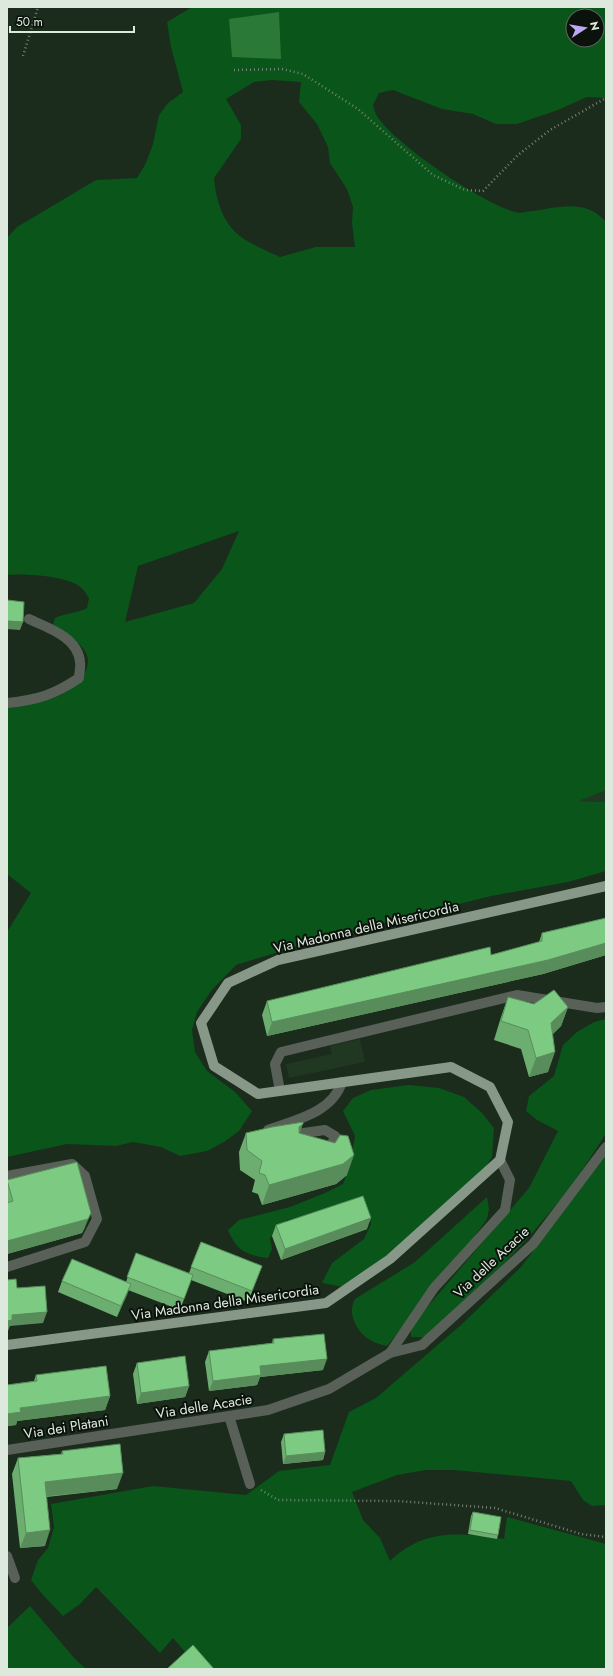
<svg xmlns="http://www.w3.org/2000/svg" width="613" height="1676" viewBox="0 0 613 1676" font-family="Jost,sans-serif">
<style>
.built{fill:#203722}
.green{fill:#09551a;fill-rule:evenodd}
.water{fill:#2a7936}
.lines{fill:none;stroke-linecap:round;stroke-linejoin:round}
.path{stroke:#758376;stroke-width:2.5;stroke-dasharray:1 3;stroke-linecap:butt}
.minor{stroke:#586058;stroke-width:10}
.major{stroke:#879888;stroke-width:10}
.wall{fill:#6cae70}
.shaded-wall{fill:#588d5b}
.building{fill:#7dca82;stroke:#588d5b}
.labels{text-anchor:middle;stroke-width:4;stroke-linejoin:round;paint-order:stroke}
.street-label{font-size:14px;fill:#dee9de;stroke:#0b120b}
</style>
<rect width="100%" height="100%" fill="#1b2c1c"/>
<g class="built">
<path d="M606,790V802L578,801Z"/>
<path d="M360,1039L365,1062L289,1078L286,1064L332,1054L330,1046Z"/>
</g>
<g class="green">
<path d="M192,7H606V98L587,97L558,110L517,124H496L473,114L442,109L393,90L379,93L373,105C374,108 375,113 377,116C396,145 482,203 515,212C520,214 528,211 533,211C561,207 586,199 606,222V790L579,801L606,802V871L568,882L491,896L320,939L236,965L211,991L197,1012L192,1030L195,1052L207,1071L235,1092L252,1111L239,1131L224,1142L207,1151L180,1156L161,1147L133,1142L116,1146L67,1144L7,1157V932L31,893L7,874V707C24,705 40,703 56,697C71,692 95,671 86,653C79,640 65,632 53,625L55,618C66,613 77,613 87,608L89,598C86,594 83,588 79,586C66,576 23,573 7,575V238L17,227L96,180L137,178L145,165L153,144L159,115L168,103L183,92L171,47L167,22ZM573,16H597V40H573ZM272,80L301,82L299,102L317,124L328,147L330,163L347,189L353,207L352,223L355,247H316L280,257C268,251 255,246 244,239C223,225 216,201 214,178L241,139V125L226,99L254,82ZM239,531L222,569L194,603L125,622L138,566Z"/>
<path d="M606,1019V1133C566,1200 512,1259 454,1312C447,1317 434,1333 426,1336C422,1338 416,1337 411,1337V1330L417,1319L529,1188L558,1131L537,1120L526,1111L529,1096L554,1076L563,1045L577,1032L594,1022Z"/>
<path d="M409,1085L439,1088L464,1097L482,1113L494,1128L492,1157L479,1177L389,1255L343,1287L322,1283L332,1263L364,1239L371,1224L368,1210L359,1202L331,1210L287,1220L270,1238L272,1249L268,1258C246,1255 237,1251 228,1230L239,1220L290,1207L325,1193L343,1184L349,1169L355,1136L343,1111L353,1098L371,1090Z"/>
<path d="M606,1155V1505L592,1506L583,1500L571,1481L454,1470H426L397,1475L352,1492L363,1520L380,1538L390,1561C425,1528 460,1533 504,1539L507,1517L606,1544V1669H200L173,1638L160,1653L96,1587L80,1604L63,1616L44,1596L31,1580L38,1560L48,1548L54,1527L51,1504L153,1486L246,1495L279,1471L330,1465L349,1412L376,1398L462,1324L521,1267Z"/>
<path d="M487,1197L489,1209L487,1219L461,1255L387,1346C370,1343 356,1333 352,1314C351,1310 353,1303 355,1299L415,1262Z"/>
<path d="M30,1606L75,1659L86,1669H7V1628Z"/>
</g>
<path class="water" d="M279,12L281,59L232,57L229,19Z"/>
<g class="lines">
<g class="path">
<path d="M23,56L38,7"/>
<path d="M234,70L282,69L303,74L358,109L433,175L465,190L483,191L518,155L550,130L606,98"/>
<path d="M261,1490L278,1500L397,1501L495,1508L581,1534L606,1537"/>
</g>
<g class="minor">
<path d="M7,703C37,700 54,695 79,678C79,673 81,667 80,662C78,637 48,628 29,619"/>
<path d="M280,1091L275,1064L281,1052L517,995L597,1008L606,1007"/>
<path d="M268,1130C295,1120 332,1113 342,1082"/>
<path d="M289,1135L325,1130L335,1136L331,1147H323"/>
<path d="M7,1176L72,1164L85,1176L97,1219L85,1242L7,1267"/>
<path d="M390,1353L422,1345L533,1244L606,1147"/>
<path d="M229,1416L250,1484"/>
<path d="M7,1450L268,1410L329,1389L390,1353L434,1288L505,1210L510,1180L500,1160"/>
<path d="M7,1556L15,1578"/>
</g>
<path class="major" d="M7,1345L326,1303L390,1259L500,1160L508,1122L490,1087L451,1067L258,1094L214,1066L201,1023L228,983L278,960L606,886"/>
</g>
<g class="wall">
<path d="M606,918V955L543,974L267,1036L262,1015L267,1001L491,955L539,942L542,933Z"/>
<path d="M508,997L534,1004L568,1007L561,1026L553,1034L548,1072L529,1077L521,1049L494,1040L501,1017Z"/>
<path d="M246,1133H300L347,1175L336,1184L262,1205L258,1194L252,1192L255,1180L240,1170L239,1152Z"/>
<path d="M7,1180L85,1227L82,1233L7,1254Z"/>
<path d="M276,1225L367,1229L281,1260L272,1236Z"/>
<path d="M201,1242L262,1266L248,1302L191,1280L180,1310L128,1290L117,1317L58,1292L62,1281L126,1282L136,1253L189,1273Z"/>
<path d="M273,1339L323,1370L260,1377L257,1385L209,1391L205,1362L209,1351L272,1343Z"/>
<path d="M137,1363L189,1386L185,1397L137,1404L133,1374Z"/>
<path d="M36,1375L110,1396L105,1410L17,1421L16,1425L7,1426V1385L34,1381Z"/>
<path d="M284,1434L325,1452L323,1460L283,1464L281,1442Z"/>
<path d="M62,1451L117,1489L47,1497L45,1546L20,1548L12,1474L18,1458L61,1454Z"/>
<path d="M473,1512L498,1535L497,1539L468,1534L471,1516Z"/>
</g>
<g class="shaded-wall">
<path d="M7,621L23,622L20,630L7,629Z"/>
<path d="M606,943V955L543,974L267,1036L272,1022Z"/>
<path d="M568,1007L561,1026L544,1042L551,1023Z"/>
<path d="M555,1052L548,1072L529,1077L536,1058Z"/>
<path d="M303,1124L296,1143L299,1127Z"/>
<path d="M354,1155L347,1175L336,1184L262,1205L269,1185Z"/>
<path d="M91,1213L85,1227L82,1233L7,1254V1241Z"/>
<path d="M371,1218L367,1229L281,1260L285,1249Z"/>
<path d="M131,1284L127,1295L117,1317L121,1306Z"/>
<path d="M47,1312L43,1323L10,1326L8,1331H7V1321L12,1315Z"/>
<path d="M327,1359L323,1370L260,1377L257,1385L209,1391L213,1381L260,1366Z"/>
<path d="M189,1386L185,1397L137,1404L141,1393Z"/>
<path d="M110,1396L105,1410L17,1421L16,1425L7,1426V1414L20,1408Z"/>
<path d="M325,1452L323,1460L283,1464L286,1456Z"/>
<path d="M123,1473L117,1489L40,1497L45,1482Z"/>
<path d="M50,1530L45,1546L20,1548L26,1533Z"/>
</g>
<g class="building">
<path d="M7,600L24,602L23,622L7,621Z"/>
<path d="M606,918V943L548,960L272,1022L267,1001L490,947L491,955L542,941V933Z"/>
<path d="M554,990L568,1007L551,1023L555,1052L536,1058L528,1030L501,1021L508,997L534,1004Z"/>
<path d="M303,1122V1124L299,1127V1133L335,1143L340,1135L348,1136L354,1155L343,1164L269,1185L265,1175L259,1173L262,1161L247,1150L246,1133L272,1127Z"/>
<path d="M77,1162L91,1213L88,1219L7,1241V1203L13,1201L7,1180Z"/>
<path d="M363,1196L371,1218L285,1249L276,1225Z"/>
<path d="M201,1242L262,1266L252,1291L191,1267Z"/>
<path d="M136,1253L193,1275L184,1299L127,1277Z"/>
<path d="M72,1259L131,1284L121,1306L62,1281Z"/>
<path d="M16,1279L17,1288L45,1286L47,1312L12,1315V1320L7,1321V1280Z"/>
<path d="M324,1334L327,1359L260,1366L261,1375L213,1381L209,1351L274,1343L273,1339Z"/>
<path d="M185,1356L189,1386L141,1393L137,1363Z"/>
<path d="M106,1366L110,1396L20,1408L21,1412L7,1414V1385L37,1381L36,1375Z"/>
<path d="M323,1430L325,1452L286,1456L284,1434Z"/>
<path d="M120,1444L123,1473L45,1482L50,1530L26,1533L18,1458L63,1454L62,1451Z"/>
<path d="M473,1512L501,1517L498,1535L470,1530Z"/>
<path d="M193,1645L214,1669H167Z"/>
</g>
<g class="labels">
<g class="street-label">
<text transform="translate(366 927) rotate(-13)" y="5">Via Madonna della Misericordia</text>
<text transform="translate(491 1262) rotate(-43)" y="5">Via delle Acacie</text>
<text transform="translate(225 1302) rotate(-8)" y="5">Via Madonna della Misericordia</text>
<text transform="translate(204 1406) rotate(-9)" y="5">Via delle Acacie</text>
<text transform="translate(66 1427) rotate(-9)" y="5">Via dei Platani</text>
</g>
</g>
<rect width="613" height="1676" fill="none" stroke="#dee9de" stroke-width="16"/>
<g transform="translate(585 28) rotate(78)"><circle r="19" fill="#0b120b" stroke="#5f685f"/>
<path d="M0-3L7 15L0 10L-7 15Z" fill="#bda9f5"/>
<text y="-6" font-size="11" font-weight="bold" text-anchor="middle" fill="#dee9de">N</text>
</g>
<path d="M10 26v6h124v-6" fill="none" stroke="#dee9de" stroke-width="2"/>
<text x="16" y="26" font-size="12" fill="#dee9de" stroke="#0b120b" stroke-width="3" paint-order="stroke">50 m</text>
</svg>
